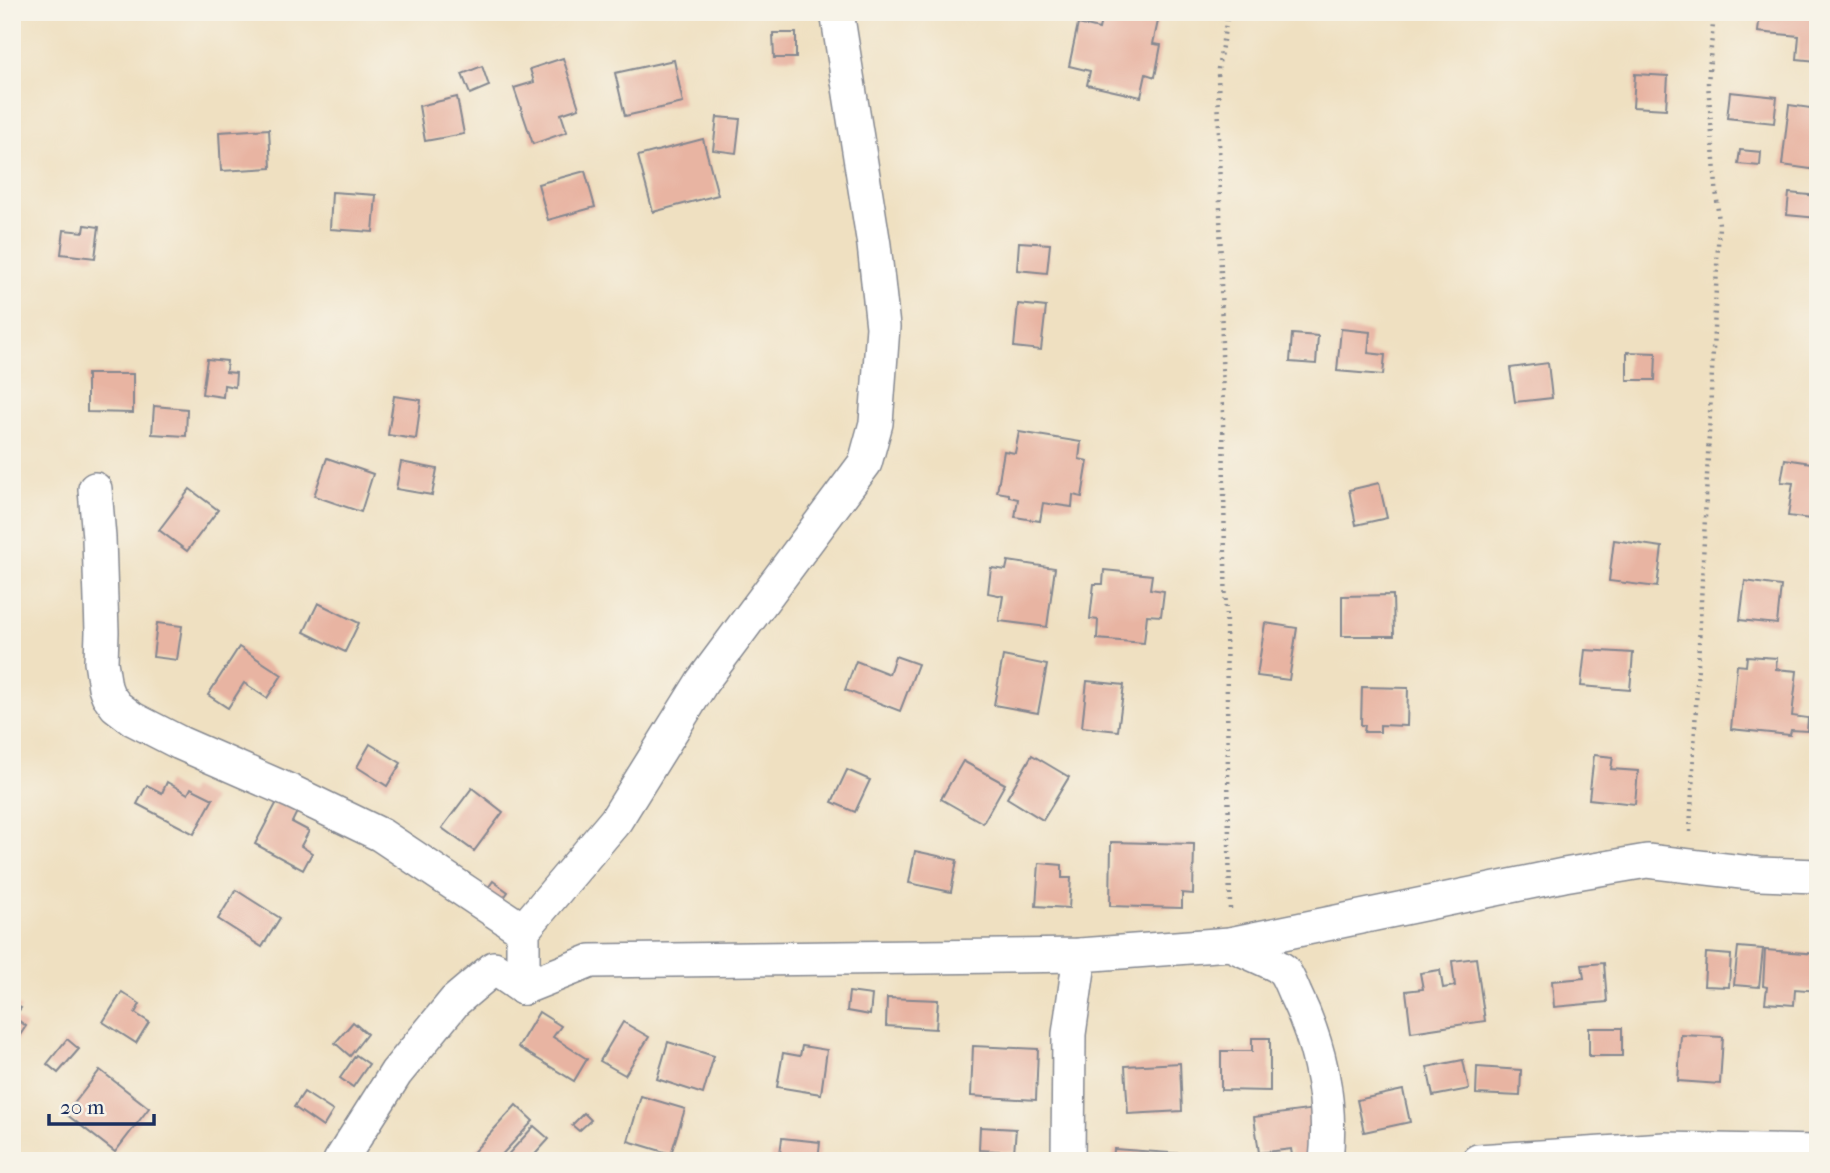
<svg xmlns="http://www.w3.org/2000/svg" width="1830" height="1173" viewBox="0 0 1830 1173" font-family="'IM FELL French Canon',serif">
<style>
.building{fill:#e8b4a2}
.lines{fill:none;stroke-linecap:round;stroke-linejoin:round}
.minor-casing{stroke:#858890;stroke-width:36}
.path{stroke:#858890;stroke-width:4.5;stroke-dasharray:2 5;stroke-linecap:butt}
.minor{stroke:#fff;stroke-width:33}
</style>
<rect width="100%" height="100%" fill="#f7f3e8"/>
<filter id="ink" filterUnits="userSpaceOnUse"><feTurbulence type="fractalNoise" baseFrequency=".0143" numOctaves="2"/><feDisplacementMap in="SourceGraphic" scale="14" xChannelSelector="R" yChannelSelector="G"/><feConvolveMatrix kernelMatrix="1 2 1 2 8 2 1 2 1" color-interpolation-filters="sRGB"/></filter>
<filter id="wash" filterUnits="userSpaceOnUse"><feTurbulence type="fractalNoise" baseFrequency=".00686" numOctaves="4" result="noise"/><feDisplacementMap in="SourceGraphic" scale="28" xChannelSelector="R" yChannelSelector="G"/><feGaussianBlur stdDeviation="1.57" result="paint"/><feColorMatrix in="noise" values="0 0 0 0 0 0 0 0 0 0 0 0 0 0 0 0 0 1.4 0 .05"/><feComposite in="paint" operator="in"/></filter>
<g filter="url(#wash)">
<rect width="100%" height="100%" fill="#efe0c1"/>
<g id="blocks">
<g class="building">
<path d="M1103,12H1160L1153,44L1161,45L1155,77L1146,74L1141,97L1087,85L1090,71L1069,66L1078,24L1099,29Z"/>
<path d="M1555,12H1574L1573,16L1554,14Z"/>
<path d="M1760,12H1818L1817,61L1797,59L1799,36L1758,32Z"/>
<path d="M773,33H796V58H774Z"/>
<path d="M563,58L579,108L561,114L567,132L533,144L514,88L534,82L530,69Z"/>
<path d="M674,60L683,103L625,116L615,73Z"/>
<path d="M482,66L489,86L470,94L462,74Z"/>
<path d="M1635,74L1668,76L1666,109L1633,107Z"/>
<path d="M1730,92L1777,97L1774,123L1727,118Z"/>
<path d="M457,97L464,134L425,141L419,106Z"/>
<path d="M1789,105L1818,109V170L1782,165Z"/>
<path d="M717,117L740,119L736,153L713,150Z"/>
<path d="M269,129L271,168L221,171L219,132Z"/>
<path d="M703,139L718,195L653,212L638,156Z"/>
<path d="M1740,150L1761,152L1760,166L1738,164Z"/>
<path d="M585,171L595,207L548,220L538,184Z"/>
<path d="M332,192L376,195L373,232L330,229Z"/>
<path d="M1789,193L1818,196V218L1787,215Z"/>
<path d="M85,225L99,227L95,258L61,254L64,230L84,232Z"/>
<path d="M1019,242L1050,244L1047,273L1017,270Z"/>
<path d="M1018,304L1046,307L1041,350L1014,347Z"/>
<path d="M1341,329L1370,332L1368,353L1385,355L1383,375L1337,371Z"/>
<path d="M1292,334L1318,336L1316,364L1290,362Z"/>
<path d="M1627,352L1656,353L1655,380H1627Z"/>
<path d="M207,359L227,361L226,372L236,373L235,387L224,385L223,397L202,394Z"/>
<path d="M1548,363L1552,398L1515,402L1510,368Z"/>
<path d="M87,374H133V413L87,412Z"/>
<path d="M394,396L421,400L416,439L388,435Z"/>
<path d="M154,406L187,409L186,436L152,434Z"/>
<path d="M1019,432L1081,442L1079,459L1088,461L1082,497L1073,495L1072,507L1043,503L1040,521L1015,517L1018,499L1009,497V494L997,492L1004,451L1015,453Z"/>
<path d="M327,458L373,474L361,512L314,496Z"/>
<path d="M1785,459L1818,464V520L1788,516L1793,483L1781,482Z"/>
<path d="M401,462L437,469L432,495L396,489Z"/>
<path d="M1379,483L1387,518L1356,525L1349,490Z"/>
<path d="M190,489L218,510L187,551L159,530Z"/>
<path d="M1614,540L1662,547L1657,587L1609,581Z"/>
<path d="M1008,561L1055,568L1047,627L999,621L1003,596L988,593L991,568L1006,570Z"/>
<path d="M1104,570L1152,575L1150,589L1164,591L1161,616L1147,615L1144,643L1097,639L1098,620L1090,619L1094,584H1103Z"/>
<path d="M1745,581L1781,586L1777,624L1740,620Z"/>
<path d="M1393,595L1394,636H1342V596Z"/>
<path d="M318,603L359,623L345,652L304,632Z"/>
<path d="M157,623L182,626L177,660L153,657Z"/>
<path d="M1265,623L1297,628L1289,680L1257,676Z"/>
<path d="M239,647L282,675L267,698L244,683L228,708L208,695Z"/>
<path d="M1585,650L1633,653L1630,690L1581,686Z"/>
<path d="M895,656L918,664L900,711L845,690L856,661L889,674Z"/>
<path d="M1003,656L1047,665L1038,713L994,705Z"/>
<path d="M1747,656L1777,658L1776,669L1797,671L1792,716L1808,718L1807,731L1791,730L1790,735L1731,729L1737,665L1746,666Z"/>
<path d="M1087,681L1124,685L1118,731L1082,727Z"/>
<path d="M1362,687L1408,688L1407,726L1380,725V732H1364L1365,725H1361Z"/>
<path d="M1816,694H1818V711L1814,710Z"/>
<path d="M370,744L401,763L387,786L357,767Z"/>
<path d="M1032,755L1069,777L1043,820L1007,798Z"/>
<path d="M1594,755L1613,757L1611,769L1638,771L1635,804L1589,799Z"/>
<path d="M963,761L1005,784L983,823L941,799Z"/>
<path d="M847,770L870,780L855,812L832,802Z"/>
<path d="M167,782L188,794L191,788L213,799L194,834L137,804L147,785L162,793Z"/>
<path d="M472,788L503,812L474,851L442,828Z"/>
<path d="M277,802L297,812L292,822L309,831L301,846L312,853L303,870L255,844Z"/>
<path d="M1111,842L1194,844L1193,894L1182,893V908L1110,906Z"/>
<path d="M915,851L957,860L951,892L909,883Z"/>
<path d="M1039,863L1062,865V878H1071L1069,908L1036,906Z"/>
<path d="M493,881L508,892L498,906L483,895Z"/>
<path d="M236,890L280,918L262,947L218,919Z"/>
<path d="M1738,947L1763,949L1759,987L1734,985Z"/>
<path d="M1765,950L1818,954V991L1795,989L1794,1005L1765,1003L1767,987L1763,986Z"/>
<path d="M1706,953L1731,955L1729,987L1704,986Z"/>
<path d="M1476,958L1485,1021L1411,1032L1406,991L1423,989L1420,973L1440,970L1443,988L1455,986L1452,961Z"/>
<path d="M1604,963L1607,1002L1554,1007L1552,981L1584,978L1582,965Z"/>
<path d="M122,992L140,1004L135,1013L149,1022L136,1043L103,1022Z"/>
<path d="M849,992L872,995L870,1015L847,1011Z"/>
<path d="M887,998L938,1000L936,1029L886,1026Z"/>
<path d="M12,1002L21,1008L14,1017L26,1026L12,1047Z"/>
<path d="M539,1012L561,1026L553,1037L587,1059L574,1081L518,1047Z"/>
<path d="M353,1022L367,1034L350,1056L335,1043Z"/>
<path d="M623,1022L649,1037L625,1075L600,1061Z"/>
<rect x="1589" y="1028" width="33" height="28"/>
<path d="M1681,1035L1723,1037L1720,1084L1678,1081Z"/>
<path d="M1252,1038H1270V1091L1221,1090V1051H1252Z"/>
<path d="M67,1039L79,1049L58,1073L47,1064Z"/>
<path d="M668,1042L714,1056L703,1094L657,1079Z"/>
<path d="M802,1046L827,1050L821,1094L777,1087L783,1053L800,1056Z"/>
<path d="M973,1046L1038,1049L1036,1100L971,1096Z"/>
<path d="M356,1055L369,1064L353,1087L340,1078Z"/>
<path d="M1463,1060L1469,1089L1433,1096L1427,1067Z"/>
<path d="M1180,1063L1182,1111L1128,1114L1125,1066Z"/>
<path d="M1477,1067L1521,1070L1520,1096L1476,1094Z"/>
<path d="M100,1070L149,1108L115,1152L66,1114Z"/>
<path d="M1403,1090L1410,1122L1364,1132L1357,1100Z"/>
<path d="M304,1092L333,1111L323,1127L294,1107Z"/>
<path d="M641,1096L685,1109L671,1154L628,1141Z"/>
<path d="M516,1105L533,1121L496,1161H471L468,1158Z"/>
<path d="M1315,1109L1322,1161H1293L1291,1149L1259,1153L1254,1117Z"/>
<path d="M584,1113L591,1120L579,1131L572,1125Z"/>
<path d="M534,1126L549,1139L529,1161H502Z"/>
<path d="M980,1127L1016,1129L1014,1152L979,1150Z"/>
<path d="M782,1138L820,1142L818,1161H771L772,1153L780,1154Z"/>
<path d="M1114,1149L1183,1154V1161H1113Z"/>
</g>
</g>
</g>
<g filter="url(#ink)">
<use href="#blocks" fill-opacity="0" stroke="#858890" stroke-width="2"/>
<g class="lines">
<defs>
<g id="minor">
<path d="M95,489L99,538L102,632L101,662L105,687L108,695L116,706L133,719L180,743L292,792L381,835L523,930"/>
<path d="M1230,944C1240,949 1277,964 1283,970C1288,976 1292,987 1295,994C1321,1047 1332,1103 1326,1161"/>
<path d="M523,988L591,961L1080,955L1230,944L1564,875L1647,861L1759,874L1818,876"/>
<path d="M523,988V930L616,820L702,682L865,463L876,423L883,327L874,245L837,12"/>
<path d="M340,1161L396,1073L455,1001L494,968L523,988"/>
<path d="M1068,1161L1069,1034L1080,955"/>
<path d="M1478,1161L1665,1149L1818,1152"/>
</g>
</defs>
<use href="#minor" class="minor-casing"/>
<g class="path">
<path d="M1228,12L1218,69L1230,910"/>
<path d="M1690,832L1719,225L1708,83L1714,12"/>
</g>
<use href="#minor" class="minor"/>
</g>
</g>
<rect width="1830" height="1173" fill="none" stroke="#f7f3e8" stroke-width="42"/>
<path d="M49 1114v10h105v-10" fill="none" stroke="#1b2f5e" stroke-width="3.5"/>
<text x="60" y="1114" font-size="21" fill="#1b2f5e" stroke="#f7f3e8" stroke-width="5" paint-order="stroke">20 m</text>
</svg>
